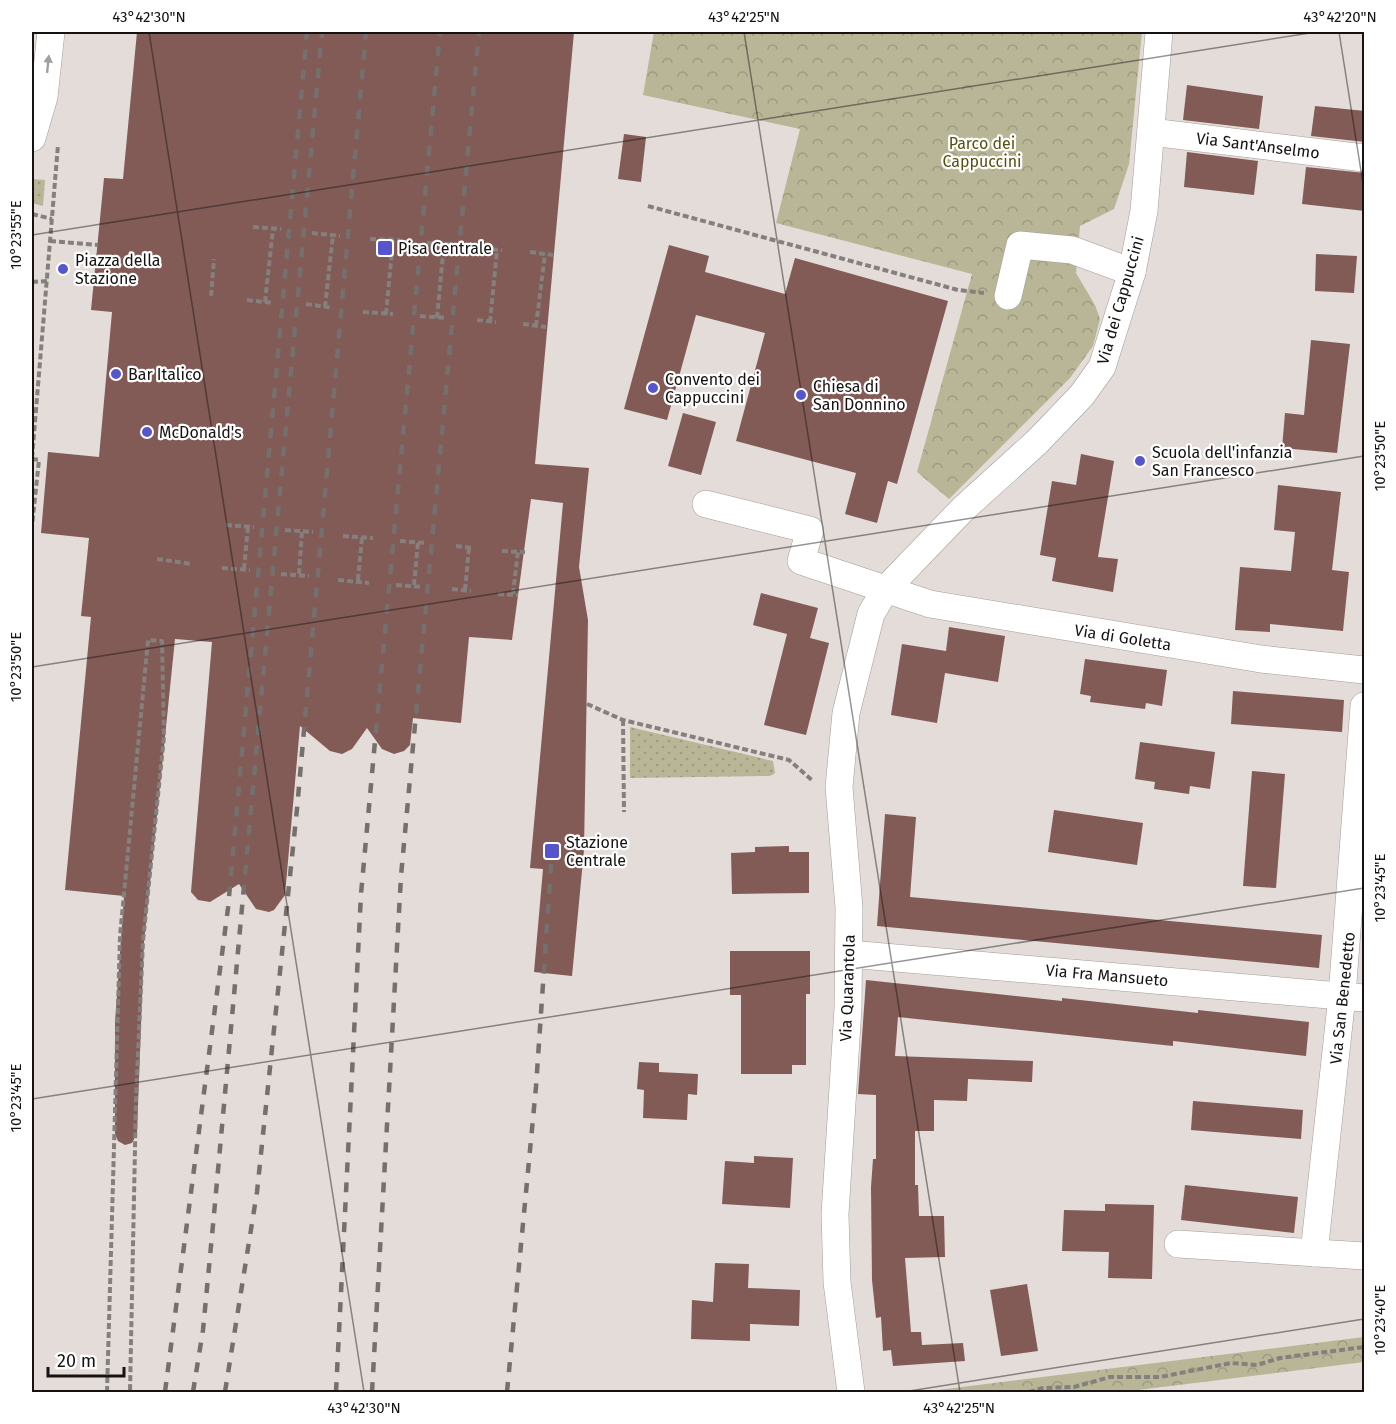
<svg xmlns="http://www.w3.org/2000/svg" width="1396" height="1424" viewBox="0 0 1396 1424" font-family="'Fira Sans',sans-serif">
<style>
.grass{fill:url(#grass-dots)}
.forest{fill:url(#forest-crowns)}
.building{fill:#825a56}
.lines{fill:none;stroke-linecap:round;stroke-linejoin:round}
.minor-casing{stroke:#a49c98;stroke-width:28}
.path{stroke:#85807d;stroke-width:4;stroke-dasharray:6 3;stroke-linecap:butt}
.minor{stroke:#fff;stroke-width:27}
.rail{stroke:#75706d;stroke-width:4.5;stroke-dasharray:10 10;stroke-linecap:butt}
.oneway{fill:#a1a0a0}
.ticks{fill:none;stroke:#151211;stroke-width:1.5;stroke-opacity:0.45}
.poi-dot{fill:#5655cc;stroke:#fff;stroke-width:2}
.labels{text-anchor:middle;stroke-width:4.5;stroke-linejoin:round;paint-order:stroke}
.park-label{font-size:16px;fill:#56510f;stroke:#fff}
.street-label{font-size:16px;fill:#151211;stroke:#fff}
.poi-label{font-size:16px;fill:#151211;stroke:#fff;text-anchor:start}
.neatline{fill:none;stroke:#151211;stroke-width:2}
.ticks-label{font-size:15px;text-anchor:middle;fill:#151211}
</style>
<defs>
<pattern id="grass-dots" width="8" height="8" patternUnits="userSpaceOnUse" patternTransform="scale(1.5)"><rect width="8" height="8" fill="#b8b696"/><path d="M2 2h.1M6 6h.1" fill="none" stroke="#9d9b80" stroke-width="1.8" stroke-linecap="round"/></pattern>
<pattern id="forest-crowns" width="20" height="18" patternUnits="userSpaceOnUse" patternTransform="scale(1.5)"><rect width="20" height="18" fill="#b8b696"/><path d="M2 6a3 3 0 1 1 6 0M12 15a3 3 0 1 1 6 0" fill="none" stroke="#9d9b80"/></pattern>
</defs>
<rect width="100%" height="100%" fill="#e4dcd8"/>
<g class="grass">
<path d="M32,179L45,180L43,206L32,203Z"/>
<path d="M630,727L773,761L775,773L770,776L630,778Z"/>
</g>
<g class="forest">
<path d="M654,32H1142L1129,164L1114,209L1080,226L1076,273L1095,305L1100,319L1093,346L1070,378L949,499L917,472L972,274L776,223L800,129L643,95Z"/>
<path d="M1364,1337V1362L1122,1392H922Z"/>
</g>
<g class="building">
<path d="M137,32H574L535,464L589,468L579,567L588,620L584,850L572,976L534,972L543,869L530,868L563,503L531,499L512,640L469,637L461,723L413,718L410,745L404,751L394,754L382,749L367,728L352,749L342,754L330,751L300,726L285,895L274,910L269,912L256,909L239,884L210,902L198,900L191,892L212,642L175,639L144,942L137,1133L132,1143L125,1145L118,1141L115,1134V1023L124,896L65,890L91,617L81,616L89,538L41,533L48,452L99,457L112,312L91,310L104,178L123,179Z"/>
<path d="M1187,85L1263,96L1259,129L1183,120Z"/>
<path d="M1315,106L1365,111V142L1311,136Z"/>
<path d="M624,134L646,137L641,182L618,179Z"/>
<path d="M1187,152L1258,161L1254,195L1184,187Z"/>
<path d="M1306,167L1365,173V211L1302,204Z"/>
<path d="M669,245L709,256L705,272L785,294L795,258L948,301L897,484L888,481L877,523L845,514L856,473L736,441L765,333L696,315L667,420L624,409Z"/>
<path d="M1316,254L1357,256L1354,293L1315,291Z"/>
<path d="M1311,340L1350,344L1337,453L1282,448L1285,413L1304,415Z"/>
<path d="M683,413L716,422L701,475L668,466Z"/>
<path d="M1081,454L1114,461L1098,557L1118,559L1113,592L1052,581L1056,558L1040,555L1052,481L1076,485Z"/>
<path d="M1278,485L1341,492L1332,570L1349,572L1343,631L1270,624V632L1235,630L1240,567L1291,571L1295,532L1274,530Z"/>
<path d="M761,593L818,608L810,638L829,643L806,735L764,725L787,634L753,625Z"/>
<path d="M949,627L1005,636L998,682L945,673L937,723L891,715L902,644L946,651Z"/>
<path d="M1085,659L1167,670L1162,706L1146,703L1145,709L1090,702L1091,696L1080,694Z"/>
<path d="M1233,691L1344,700L1342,732L1231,724Z"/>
<path d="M1140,742L1215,752L1210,789L1190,786L1189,794L1154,789L1155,782L1135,779Z"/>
<path d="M1252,771L1285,774L1276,888L1243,886Z"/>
<path d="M1054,810L1143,823L1137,865L1048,852Z"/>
<path d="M885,814L916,817L910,897L1322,935L1319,968L877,926Z"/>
<path d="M789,846V852H809V893L732,894L731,853L755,852V847Z"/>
<path d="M730,951H810V994H806V1065H792V1074H741V995H730Z"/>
<path d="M866,980L1062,1001V998L1198,1013V1010L1309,1022L1306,1056L1173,1041V1046L898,1017L895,1056L1033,1061L1032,1082L968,1079L967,1101L934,1100V1131H915V1185H918L919,1216H944L945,1257L905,1258L911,1332H921L922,1345L963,1343L965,1361L893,1366L891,1350L883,1351L881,1317L876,1318L872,1280L871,1187L873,1159H876V1095L858,1094Z"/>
<path d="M639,1062L659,1063V1072L698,1074L697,1095L688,1094L687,1120L643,1118L644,1090L637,1089Z"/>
<path d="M1193,1101L1303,1110L1301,1139L1191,1130Z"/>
<path d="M754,1156L793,1158L790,1208L722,1204L725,1161L754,1163Z"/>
<path d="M1185,1185L1298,1197L1294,1233L1181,1220Z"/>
<path d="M1105,1204L1154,1205L1152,1279L1108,1278L1109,1252L1062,1251L1064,1210L1105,1211Z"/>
<path d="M715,1263L749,1264L748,1288L800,1290L799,1326L750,1324V1341L691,1339L692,1300L713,1302Z"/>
<path d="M1027,1284L1038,1351L1001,1356L990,1290Z"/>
</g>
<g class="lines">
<defs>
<g id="minor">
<path d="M1151,132L1364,158"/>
<path d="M32,138L44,97L51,32"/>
<path d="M1008,296L1020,245L1072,250L1132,272"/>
<path d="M706,504L810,530L801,561L930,604L1261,659L1364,670"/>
<path d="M849,954L1364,998"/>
<path d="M1178,1244L1364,1256"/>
<path d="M1314,1253L1342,996L1364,706"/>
<path d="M851,1392L837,1282L835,1214L848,1008L849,908L839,787L846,713L871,614L885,590L963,509L1037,442L1082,395L1102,367L1132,272L1144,211L1159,32"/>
</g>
</defs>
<use href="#minor" class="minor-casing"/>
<g class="path">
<path d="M648,206L958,290L984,293"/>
<path d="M32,214L52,219"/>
<path d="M253,227L281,229"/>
<path d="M312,233L340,236"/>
<path d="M370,239L400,240"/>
<path d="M50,241L98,245"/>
<path d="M427,243L453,244"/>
<path d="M483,249L502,250"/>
<path d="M530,252L553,255"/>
<path d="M32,282L47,281"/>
<path d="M211,296L214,259"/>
<path d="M247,300L274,303"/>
<path d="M265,302L273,229"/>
<path d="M306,304L333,308"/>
<path d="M325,307L333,235"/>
<path d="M363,312L393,314"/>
<path d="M386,314L393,240"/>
<path d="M420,316L447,318"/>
<path d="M437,318L444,244"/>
<path d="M477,320L496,322"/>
<path d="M490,322L497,250"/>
<path d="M523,324L546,327"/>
<path d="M536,326L545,254"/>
<path d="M32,458L58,145"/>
<path d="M32,459L39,460L32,526"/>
<path d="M226,525L254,527"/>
<path d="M285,530L313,532"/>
<path d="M343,536L373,538"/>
<path d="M400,541L426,543"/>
<path d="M456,546L474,548"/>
<path d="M502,551L525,552"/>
<path d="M157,559L192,564"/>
<path d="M222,568L250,570"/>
<path d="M244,569L248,526"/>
<path d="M281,574L309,576"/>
<path d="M299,574L302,531"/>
<path d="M338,580L369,583"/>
<path d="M358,580L362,537"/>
<path d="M396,585L422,587"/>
<path d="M414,585L418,542"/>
<path d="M452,589L471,591"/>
<path d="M465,590L469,547"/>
<path d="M498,594L518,595"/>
<path d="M513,594L518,551"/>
<path d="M587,704L623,720L789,760L813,781"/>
<path d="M623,720L624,812"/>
<path d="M107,1392L120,936L148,640L162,641L164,737L143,941L136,1099L130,1392"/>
<path d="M993,1392H1007"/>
<path d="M1029,1392L1043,1388L1074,1387L1110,1377H1160L1231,1363L1257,1365L1280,1358L1364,1347"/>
</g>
<use href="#minor" class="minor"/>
<g class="rail">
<path d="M165,1392L228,908L307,32"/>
<path d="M193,1392L203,1330L213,1225L322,32"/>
<path d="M225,1392L257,1192L297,809L366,32"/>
<path d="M336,1392L361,894L440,32"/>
<path d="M372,1392L401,876L479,32"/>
<path d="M507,1392L536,1087L552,851"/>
</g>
</g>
<defs><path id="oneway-solid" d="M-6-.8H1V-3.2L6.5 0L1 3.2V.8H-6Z" transform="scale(1.5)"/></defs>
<use class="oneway" href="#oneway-solid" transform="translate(48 64) rotate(-84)"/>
<path class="ticks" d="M149,32L364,1392M744,32L960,1392M1339,32L1364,190M32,235L1316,32M32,667L1364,456M32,1099L1364,888M903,1392L1364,1319"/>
<g class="poi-dot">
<rect x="377" y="240" width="16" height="16" rx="3"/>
<circle cx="63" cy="269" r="6"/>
<circle cx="116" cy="374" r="6"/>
<circle cx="653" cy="388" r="6"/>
<circle cx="801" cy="395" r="6"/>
<circle cx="147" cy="432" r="6"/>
<circle cx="1140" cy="461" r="6"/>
<rect x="544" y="843" width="16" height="16" rx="3"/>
</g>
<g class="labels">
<g class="park-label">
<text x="982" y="149">Parco dei<tspan x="982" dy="18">Cappuccini</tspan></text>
</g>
<g class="street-label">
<text transform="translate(1258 145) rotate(7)" y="6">Via Sant'Anselmo</text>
<text transform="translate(1120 300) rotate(-74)" y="6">Via dei Cappuccini</text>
<text transform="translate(1123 637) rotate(9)" y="6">Via di Goletta</text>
<text transform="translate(1107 975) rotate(5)" y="6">Via Fra Mansueto</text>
<text transform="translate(847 988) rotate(-88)" y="6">Via Quarantola</text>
<text transform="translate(1342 998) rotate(-84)" y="6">Via San Benedetto</text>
</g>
<g class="poi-label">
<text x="398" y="254">Pisa Centrale</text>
<text x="75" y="266">Piazza della<tspan x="75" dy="18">Stazione</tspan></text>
<text x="128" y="380">Bar Italico</text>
<text x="665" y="385">Convento dei<tspan x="665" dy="18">Cappuccini</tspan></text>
<text x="813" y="392">Chiesa di<tspan x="813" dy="18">San Donnino</tspan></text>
<text x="159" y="438">McDonald's</text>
<text x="1152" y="458">Scuola dell'infanzia<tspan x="1152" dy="18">San Francesco</tspan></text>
<text x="566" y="848">Stazione<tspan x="566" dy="18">Centrale</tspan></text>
</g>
</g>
<rect width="1396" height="1424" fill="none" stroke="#ffffff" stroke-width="66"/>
<path d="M48 1367v9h76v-9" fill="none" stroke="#151211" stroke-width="3"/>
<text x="57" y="1367" font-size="18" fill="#151211" stroke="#ffffff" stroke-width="4.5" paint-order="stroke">20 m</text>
<rect x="33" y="33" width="1330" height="1358" class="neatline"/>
<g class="ticks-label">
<text x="149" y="22">43°42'30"N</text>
<text x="744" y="22">43°42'25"N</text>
<text x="1340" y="22">43°42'20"N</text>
<text transform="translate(16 235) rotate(-90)" y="5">10°23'55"E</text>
<text transform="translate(1380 456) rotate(-90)" y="5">10°23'50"E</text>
<text transform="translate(16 667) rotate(-90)" y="5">10°23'50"E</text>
<text transform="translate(1380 888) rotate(-90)" y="5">10°23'45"E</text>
<text transform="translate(16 1098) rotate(-90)" y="5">10°23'45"E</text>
<text transform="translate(1380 1320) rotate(-90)" y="5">10°23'40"E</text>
<text x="364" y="1413">43°42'30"N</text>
<text x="959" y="1413">43°42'25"N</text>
</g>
</svg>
